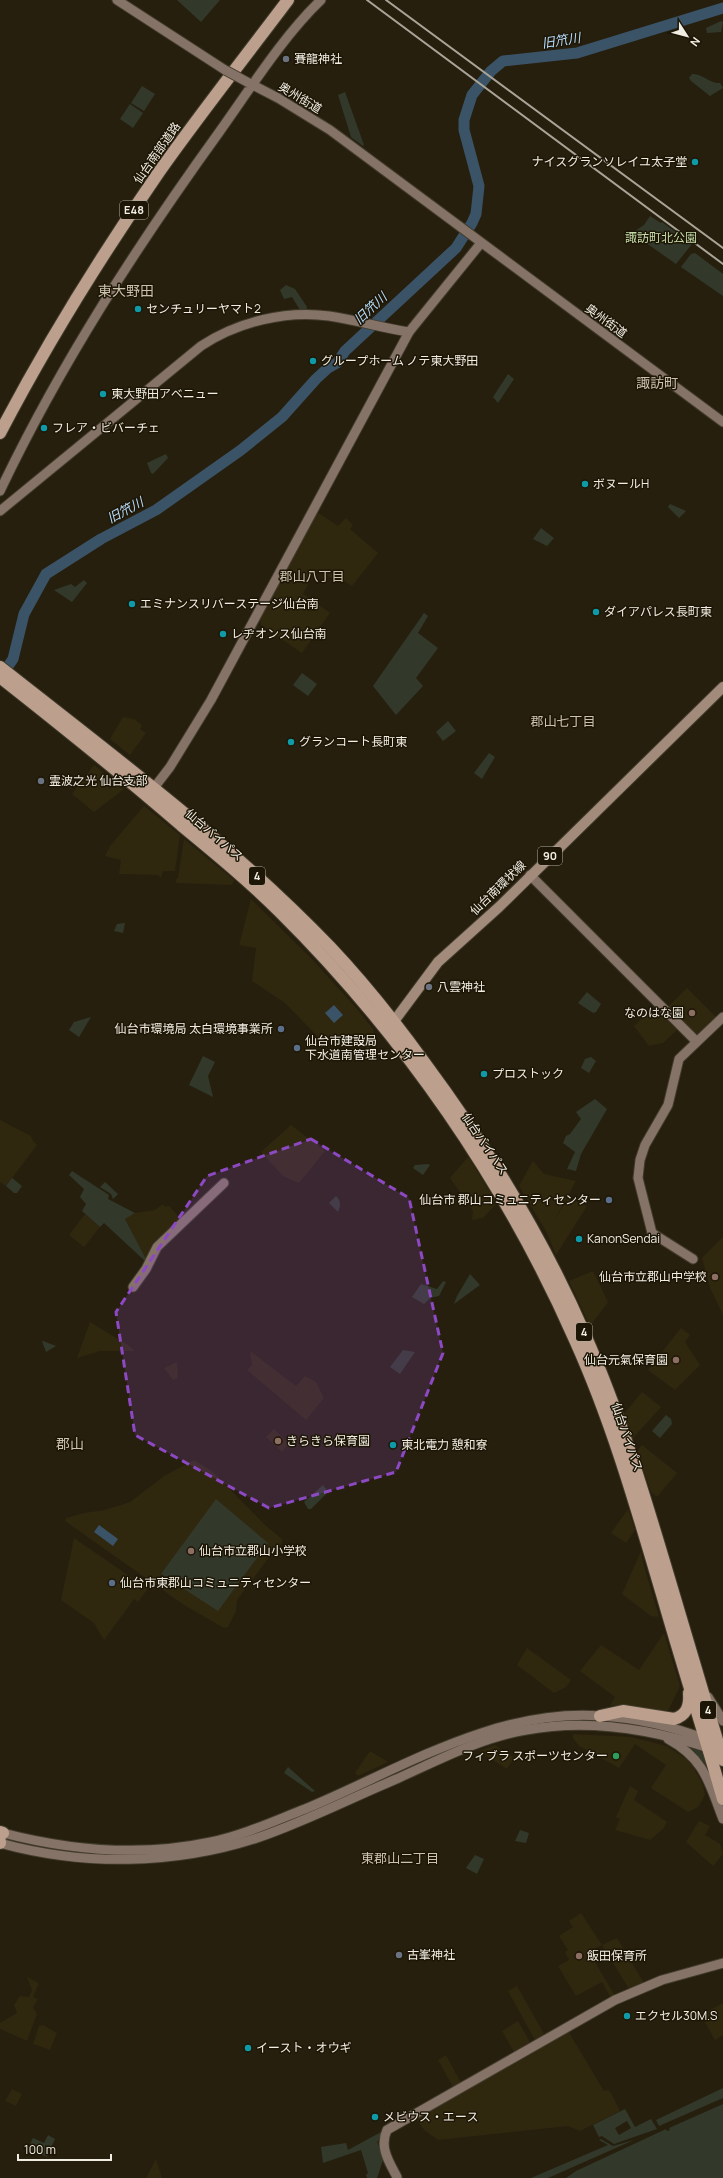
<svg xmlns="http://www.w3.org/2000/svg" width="723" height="2178" viewBox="0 0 723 2178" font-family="Manrope,'Noto Sans JP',sans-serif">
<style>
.built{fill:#30270f}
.green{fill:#32392a;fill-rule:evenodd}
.water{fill:#3b5366}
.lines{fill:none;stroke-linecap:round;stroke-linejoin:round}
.river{stroke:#3b5366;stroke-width:11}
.secondary-casing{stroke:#423c2c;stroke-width:11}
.primary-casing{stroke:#423c2c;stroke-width:12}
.highway-casing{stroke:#423c2c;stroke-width:14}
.secondary{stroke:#867368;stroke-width:9}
.primary{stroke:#a28b7b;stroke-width:10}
.highway{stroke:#bca08d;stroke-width:12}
.rail{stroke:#a9a497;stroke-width:2}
.secondary-bridge-casing{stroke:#423c2c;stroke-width:11;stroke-linecap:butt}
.secondary-bridge{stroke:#867368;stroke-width:9}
.marked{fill:#8d49c4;fill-opacity:0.2;stroke:#8d49c4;stroke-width:3;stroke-dasharray:8 5;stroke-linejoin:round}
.worship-dot{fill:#6b7280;stroke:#1d1606;stroke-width:1.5}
.culture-dot{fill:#0f9aa8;stroke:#1d1606;stroke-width:1.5}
.education-dot{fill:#8d6e63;stroke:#1d1606;stroke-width:1.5}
.service-dot{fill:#5c6f8a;stroke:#1d1606;stroke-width:1.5}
.leisure-dot{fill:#2e9e5b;stroke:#1d1606;stroke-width:1.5}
.labels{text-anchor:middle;stroke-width:3;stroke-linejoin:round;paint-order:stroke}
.shield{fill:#1d1606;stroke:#b1aca0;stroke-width:1}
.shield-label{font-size:11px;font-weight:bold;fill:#f1ede2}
.poi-label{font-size:12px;fill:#f1ede2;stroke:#1d1606;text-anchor:start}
.street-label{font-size:12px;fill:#f1ede2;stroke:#1d1606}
.park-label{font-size:12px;fill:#c6ddaa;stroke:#1d1606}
.water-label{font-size:13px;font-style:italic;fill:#b6dcfb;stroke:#1d1606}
.neighbourhood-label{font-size:13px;fill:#ccc2ad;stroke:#1d1606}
.quarter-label{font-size:14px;fill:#ccc2ad;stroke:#1d1606}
</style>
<rect width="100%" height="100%" fill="#261f0e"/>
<g class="built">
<path d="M317,512L338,526L346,518L353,525L350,529L378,553L352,586L335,575L333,579L316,569L303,594L330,613L302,653L261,625L260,618Z"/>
<path d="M123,717L134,719L142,725L140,729L146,733L130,755L110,739Z"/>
<path d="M94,765L124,789L94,812L72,794Z"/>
<path d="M144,806L180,835L175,871H163L161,878L158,875L119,874L121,860L105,856L110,846Z"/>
<path d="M184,839L234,880L232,885L177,883L175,880L178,878Z"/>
<path d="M251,899L311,958L358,1010L373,1029L375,1038L368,1049L356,1038L351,1045L343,1043L335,1049L329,1042L321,1040L285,1003L252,981L256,948L239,945Z"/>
<path d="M687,988L716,1017L696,1036L667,1008Z"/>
<path d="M654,1007L677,1030L663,1043L649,1046L634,1026Z"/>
<path d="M0,1120L31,1136L33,1141L37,1145L6,1186L0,1182Z"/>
<path d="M291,1125L325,1151L299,1183L283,1176L261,1152Z"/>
<path d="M468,1157L497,1203L483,1218L472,1220L473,1211L450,1178Z"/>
<path d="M533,1161L544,1174L576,1181L554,1221L568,1198L587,1206L556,1255L547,1233L519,1186Z"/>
<path d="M163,1204L165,1207L169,1206L181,1219L152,1244L146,1259L125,1219L135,1213L155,1210Z"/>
<path d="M85,1214L100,1227L84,1247L69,1235Z"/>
<path d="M723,1237V1315L710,1288L702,1258Z"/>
<path d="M593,1271L608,1302L590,1326L569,1281Z"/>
<path d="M90,1322L128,1345L135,1351H100L77,1358Z"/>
<path d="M681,1328L690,1335L685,1342L700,1365L675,1390L648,1370Z"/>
<path d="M250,1351L296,1386L305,1376L316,1382L324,1398L306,1420L247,1370L252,1365Z"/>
<path d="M177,1362L178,1378L173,1380L164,1368Z"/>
<path d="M642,1392L661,1407L633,1438L624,1414Z"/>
<path d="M274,1429L289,1444L282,1452L266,1437Z"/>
<path d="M642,1445L677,1473L657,1497L651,1492L637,1451Z"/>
<path d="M194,1460L213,1472L264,1524L282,1539V1543L267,1560L237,1600L236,1611L228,1627L224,1628L184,1605L65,1521L66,1518L84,1513L105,1510L130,1502L164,1476Z"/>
<path d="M628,1509L635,1530L626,1543L611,1533Z"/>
<path d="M74,1538L135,1580L136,1578L149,1587L138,1602L134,1599L104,1640L94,1623L61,1600Z"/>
<path d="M641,1551L644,1566L659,1617L651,1616L622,1594Z"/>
<path d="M664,1633L680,1686L668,1711L610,1705L615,1697L580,1671L601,1645L639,1670Z"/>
<path d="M527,1648L571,1680L566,1687L554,1693L517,1665Z"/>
<path d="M573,1734L631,1737L667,1746L686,1759L692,1765L703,1785L705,1794L703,1799L698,1807L688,1812L651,1788L666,1765L635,1744L619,1768L579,1746L573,1738Z"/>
<path d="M495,1745L514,1758L507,1769L479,1751Z"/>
<path d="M370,1751L388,1762L358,1776L355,1773Z"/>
<path d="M630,1786L638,1791L634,1800L667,1822L663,1829L650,1840L615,1830L620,1819L616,1817Z"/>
<path d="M699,1821L710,1826L705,1835L720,1844L721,1847L723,1854L713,1866L686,1842Z"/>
<path d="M581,1913L602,1945L617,1938L644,1983L629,1989L602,1945L589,1952L615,1996L611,1998L602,1982L576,1996L558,1966L569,1960L565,1952L568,1950L559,1936L573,1927L569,1921Z"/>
<path d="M27,1977L39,1983L33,1997L38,1999L33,2007L37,2014L27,2041L0,2029V2023L17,2013L14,2005L20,1996L29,1997L32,1990Z"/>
<path d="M517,1986L544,2034L535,2040L508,1991Z"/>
<path d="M723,2003V2035L715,2040L701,2015Z"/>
<path d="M518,2021L530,2042L514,2052L502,2031Z"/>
<path d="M43,2025L57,2033L50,2050L33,2044L39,2026Z"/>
<path d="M567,2029L604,2091L608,2090L611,2093L620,2111L580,2131L568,2126L438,2140L424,2130L415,2117Z"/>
<path d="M446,2055L460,2081V2083L453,2087L438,2060Z"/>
<path d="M12,2089L22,2094L16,2106L5,2101Z"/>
<path d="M156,2159L162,2178H146Z"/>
</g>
<g class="green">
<path d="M177,0H220L201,22Z"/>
<path d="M721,21L723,22L721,32L707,33L706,28Z"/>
<path d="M692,74C702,73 710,84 720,83L723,88L710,96L691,81L689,78Z"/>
<path d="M142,86L155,94L144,111L131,103Z"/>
<path d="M345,92L364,145L363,146L351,137L338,95Z"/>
<path d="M130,104L143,113L133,128L120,119Z"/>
<path d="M650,216L661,223L662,222L692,244L676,264L632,233L644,225Z"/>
<path d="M695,253L723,274V296L681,267L691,254Z"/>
<path d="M286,285L295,289L307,307L306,310H300L292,297L284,299L280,290Z"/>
<path d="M508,374L514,379L498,403L493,397Z"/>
<path d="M166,454L168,458L153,474L151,473L147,463Z"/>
<path d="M670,504L686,511L679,518L668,507Z"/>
<path d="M541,528L554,538L547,546L533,539Z"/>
<path d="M84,580L87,583L72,602L54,590L71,584L75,587Z"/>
<path d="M424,613L428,616L418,633L438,648L416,678L423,686L396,715L373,686Z"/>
<path d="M302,673L317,684L308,696L293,685Z"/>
<path d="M448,721L456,731L443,741L436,732Z"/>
<path d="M489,753L495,757L482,779L474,773Z"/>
<path d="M125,923L123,933L114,931L117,924Z"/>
<path d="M587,992L601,1004L596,1012L593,1013L578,1003Z"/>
<path d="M91,1017L79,1037L69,1030L74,1022Z"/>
<path d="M203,1056L215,1062L208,1076L213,1097L189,1085Z"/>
<path d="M591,1057L596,1061L589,1073L581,1068L585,1059Z"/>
<path d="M595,1099L607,1109L581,1154L576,1171L567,1169L575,1152L563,1143L566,1136L570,1134L581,1119L576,1112Z"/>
<path d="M428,1164L430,1165L423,1175L413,1168L415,1165Z"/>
<path d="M72,1171L109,1195L108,1199L135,1213L125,1219L146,1259L145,1261L104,1223L100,1227L82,1211L86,1204L80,1197L84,1189L69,1175Z"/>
<path d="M12,1178L22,1186L17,1193H14L6,1186Z"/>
<path d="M105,1182L118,1194L113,1199L111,1194L100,1187Z"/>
<path d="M336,1196C341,1201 341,1205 338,1212L329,1203Z"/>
<path d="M470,1274L480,1285L454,1304L457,1296Z"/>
<path d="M443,1281L446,1282L439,1296L430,1298L424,1304L412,1297L421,1284L437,1289Z"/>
<path d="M42,1341H43L56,1346L46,1352Z"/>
<path d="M403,1350L415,1352L400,1374L390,1367Z"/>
<path d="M666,1415L671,1419L672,1424L660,1438L652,1431Z"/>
<path d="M323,1485L328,1492L311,1509H308L304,1502Z"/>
<path d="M216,1499L268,1543L218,1611L161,1574Z"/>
<path d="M691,1748L703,1752L707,1766Z"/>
<path d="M288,1767L315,1791L312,1792L284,1773Z"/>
<path d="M520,1830L529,1833L526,1843L515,1841Z"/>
<path d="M475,1855L484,1859L477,1874L466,1868Z"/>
<path d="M723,2088V2098L659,2126L656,2120Z"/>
<path d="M723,2104V2178H566L576,2171L666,2129L667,2131L670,2130L669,2128Z"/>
<path d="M625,2109L635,2127L651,2119L657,2129L614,2144L602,2136L599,2137L593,2125ZM627,2121L631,2128L619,2135L615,2128Z"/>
<path d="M381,2132L380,2139L377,2142L384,2157L377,2178H367L366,2175L368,2173L361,2150L323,2163L321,2147L346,2143L348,2150Z"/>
<path d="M48,2135L55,2139L47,2157L28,2148L33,2138L44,2143Z"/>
<path d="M601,2139L613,2146L634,2140L548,2178H531L608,2145L599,2140Z"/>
</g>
<g class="water">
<path d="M334,1005L343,1015L334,1023L325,1013Z"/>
<path d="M99,1525L118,1539L113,1546L94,1532Z"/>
</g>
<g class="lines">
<path class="river" d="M0,678L13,659L24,614L46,574L101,539L156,510L241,450L282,417L316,379L328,368L337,363L345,351L456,248L472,223L476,214L479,186L464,130V120L472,95L491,71L503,61L577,53L723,8"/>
<defs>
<g id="secondary">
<path d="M117,0L225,70"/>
<path d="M249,83L278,98L330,130L723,422"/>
<path d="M0,491C61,363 137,246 220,131C250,89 284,35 321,0"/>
<path d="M0,511L201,346C237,322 286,310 329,316C356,320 382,328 409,332"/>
<path d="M150,793L170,767L211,700L409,332L481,243"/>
<path d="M530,875L696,1041"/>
<path d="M693,1259L652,1233L638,1178L640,1160L645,1145L668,1105L679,1059L723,1017"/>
<path d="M133,1287L146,1269L157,1247L224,1183"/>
<path d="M708,1697L723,1721"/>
<path d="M668,1739C705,1759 709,1783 723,1819"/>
<path d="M2,1838L3,1833C72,1851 141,1857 211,1842C244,1835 274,1821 305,1809C399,1770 495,1708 601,1716C638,1718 674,1727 708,1740"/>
<path d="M0,1843C84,1866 174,1865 257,1838C304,1822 349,1799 394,1780C437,1761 479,1738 526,1730C589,1718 652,1729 712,1749"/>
<path d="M397,2177C389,2162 379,2147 387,2130L615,2000L662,1980L723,1963"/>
</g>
<path id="primary" d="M389,1028L438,962L499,907L723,687"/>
<g id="highway">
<path d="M0,433C47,343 101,256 159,172C200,114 245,57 288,0"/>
<path d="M0,667C114,757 229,842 330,947C364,983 395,1022 424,1062C487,1147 543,1238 585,1335C621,1416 646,1501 671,1585C688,1644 706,1702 723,1760"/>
<path d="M0,677C61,725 122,774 181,825C215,853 249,881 280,912C403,1034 505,1181 575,1340C613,1424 638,1513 664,1601C683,1667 704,1733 723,1799"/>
<path d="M600,1716L623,1711L674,1719C687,1715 690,1706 689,1693"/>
<path d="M0,1832L3,1833"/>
<path d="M0,1842V1843"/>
</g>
</defs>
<use href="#secondary" class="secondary-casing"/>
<use href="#primary" class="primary-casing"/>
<use href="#highway" class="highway-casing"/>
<use href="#secondary" class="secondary"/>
<use href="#primary" class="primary"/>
<use href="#highway" class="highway"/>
<g class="rail">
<path d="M367,0L723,264"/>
<path d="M386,0L723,248"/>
</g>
<defs>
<path id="secondary-bridge" d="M225,70L249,83"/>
</defs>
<use href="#secondary-bridge" class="secondary-bridge-casing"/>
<use href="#secondary-bridge" class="secondary-bridge"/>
</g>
<path class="marked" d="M311,1139L409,1198L443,1353L396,1472L269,1508L135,1435L116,1312L207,1176Z"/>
<g class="worship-dot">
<circle cx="286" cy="59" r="4"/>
<circle cx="41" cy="781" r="4"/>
<circle cx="429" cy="987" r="4"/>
<circle cx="399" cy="1955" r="4"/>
</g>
<g class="culture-dot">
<circle cx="695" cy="162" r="4"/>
<circle cx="138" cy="309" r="4"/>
<circle cx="313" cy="361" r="4"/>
<circle cx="103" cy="394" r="4"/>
<circle cx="44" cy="428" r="4"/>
<circle cx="585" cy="484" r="4"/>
<circle cx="132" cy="604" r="4"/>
<circle cx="596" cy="612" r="4"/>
<circle cx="223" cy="634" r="4"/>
<circle cx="291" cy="742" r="4"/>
<circle cx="484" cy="1074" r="4"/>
<circle cx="579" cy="1239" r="4"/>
<circle cx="393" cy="1445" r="4"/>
<circle cx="627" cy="2016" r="4"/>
<circle cx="248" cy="2048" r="4"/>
<circle cx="375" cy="2117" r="4"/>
</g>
<g class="education-dot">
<circle cx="692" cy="1013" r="4"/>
<circle cx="715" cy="1277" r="4"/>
<circle cx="676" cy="1360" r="4"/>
<circle cx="278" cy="1441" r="4"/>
<circle cx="191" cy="1551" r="4"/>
<circle cx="579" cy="1956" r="4"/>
</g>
<g class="service-dot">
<circle cx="281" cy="1029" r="4"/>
<circle cx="297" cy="1048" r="4"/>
<circle cx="609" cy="1200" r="4"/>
<circle cx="112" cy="1583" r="4"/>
</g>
<circle class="leisure-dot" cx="616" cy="1756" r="4"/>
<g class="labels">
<g class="shield">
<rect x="120" y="201" width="28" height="18" rx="3"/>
<rect x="538" y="847" width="24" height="18" rx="3"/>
<rect x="249" y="867" width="16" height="18" rx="3"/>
<rect x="576" y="1323" width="16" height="18" rx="3"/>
<rect x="700" y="1701" width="16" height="18" rx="3"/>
</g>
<g class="shield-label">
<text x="134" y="214">E48</text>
<text x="550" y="860">90</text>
<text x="257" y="880">4</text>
<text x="584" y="1336">4</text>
<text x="708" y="1714">4</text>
</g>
<g class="poi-label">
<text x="294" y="63">賽龍神社</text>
<text x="687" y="166" text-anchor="end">ナイスグランソレイユ太子堂</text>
<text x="146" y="313">センチュリーヤマト2</text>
<text x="321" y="365">グループホーム ノテ東大野田</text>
<text x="111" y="398">東大野田アベニュー</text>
<text x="52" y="432">フレア・ビバーチェ</text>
<text x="593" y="488">ボヌールH</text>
<text x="140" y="608">エミナンスリバーステージ仙台南</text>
<text x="604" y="616">ダイアパレス長町東</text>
<text x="231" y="638">レヂオンス仙台南</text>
<text x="299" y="746">グランコート長町東</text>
<text x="49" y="785">霊波之光 仙台支部</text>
<text x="437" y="991">八雲神社</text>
<text x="684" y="1017" text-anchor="end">なのはな園</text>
<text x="273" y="1033" text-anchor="end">仙台市環境局 太白環境事業所</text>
<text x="305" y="1045">仙台市建設局<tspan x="305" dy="14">下水道南管理センター</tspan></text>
<text x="492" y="1078">プロストック</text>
<text x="601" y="1204" text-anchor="end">仙台市 郡山コミュニティセンター</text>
<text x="587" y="1243">KanonSendai</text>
<text x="707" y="1281" text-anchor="end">仙台市立郡山中学校</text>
<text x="668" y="1364" text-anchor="end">仙台元氣保育園</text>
<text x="286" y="1445">きらきら保育園</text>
<text x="401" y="1449">東北電力 憩和寮</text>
<text x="199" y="1555">仙台市立郡山小学校</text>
<text x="120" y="1587">仙台市東郡山コミュニティセンター</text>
<text x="608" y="1760" text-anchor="end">フィブラ スポーツセンター</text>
<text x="407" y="1959">古峯神社</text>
<text x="587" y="1960">飯田保育所</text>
<text x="635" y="2020">エクセル30M.S</text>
<text x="256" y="2052">イースト・オウギ</text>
<text x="383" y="2121">メビウス・エース</text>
</g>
<g class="street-label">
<text transform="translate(300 98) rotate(31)" y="4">奥州街道</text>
<text transform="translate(157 153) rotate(-55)" y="4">仙台南部道路</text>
<text transform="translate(606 321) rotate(36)" y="4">奥州街道</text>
<text transform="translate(214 835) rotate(41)" y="4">仙台バイパス</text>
<text transform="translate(498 888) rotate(-44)" y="4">仙台南環状線</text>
<text transform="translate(485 1144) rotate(56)" y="4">仙台バイパス</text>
<text transform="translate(627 1437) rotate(71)" y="4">仙台バイパス</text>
</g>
<g class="park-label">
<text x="661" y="242">諏訪町北公園</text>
</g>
<g class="water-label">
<text transform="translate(561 40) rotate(-9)" y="5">旧笊川</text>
<text transform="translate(370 308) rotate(-43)" y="5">旧笊川</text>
<text transform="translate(125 510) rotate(-28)" y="5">旧笊川</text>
</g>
<g class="neighbourhood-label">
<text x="312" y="581">郡山八丁目</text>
<text x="563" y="726">郡山七丁目</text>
<text x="400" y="1863">東郡山二丁目</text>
</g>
<g class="quarter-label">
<text x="126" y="296">東大野田</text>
<text x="657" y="388">諏訪町</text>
<text x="70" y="1449">郡山</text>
</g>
</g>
<g transform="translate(687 36) rotate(126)" stroke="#1d1606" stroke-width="3" paint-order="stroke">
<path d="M0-3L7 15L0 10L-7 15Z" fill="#f1ede2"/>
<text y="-6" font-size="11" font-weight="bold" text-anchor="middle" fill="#f1ede2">N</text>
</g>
<path d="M18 2154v6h93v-6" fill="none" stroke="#f1ede2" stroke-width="2"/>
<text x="24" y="2154" font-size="12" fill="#f1ede2" stroke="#1d1606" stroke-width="3" paint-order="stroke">100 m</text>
</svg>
